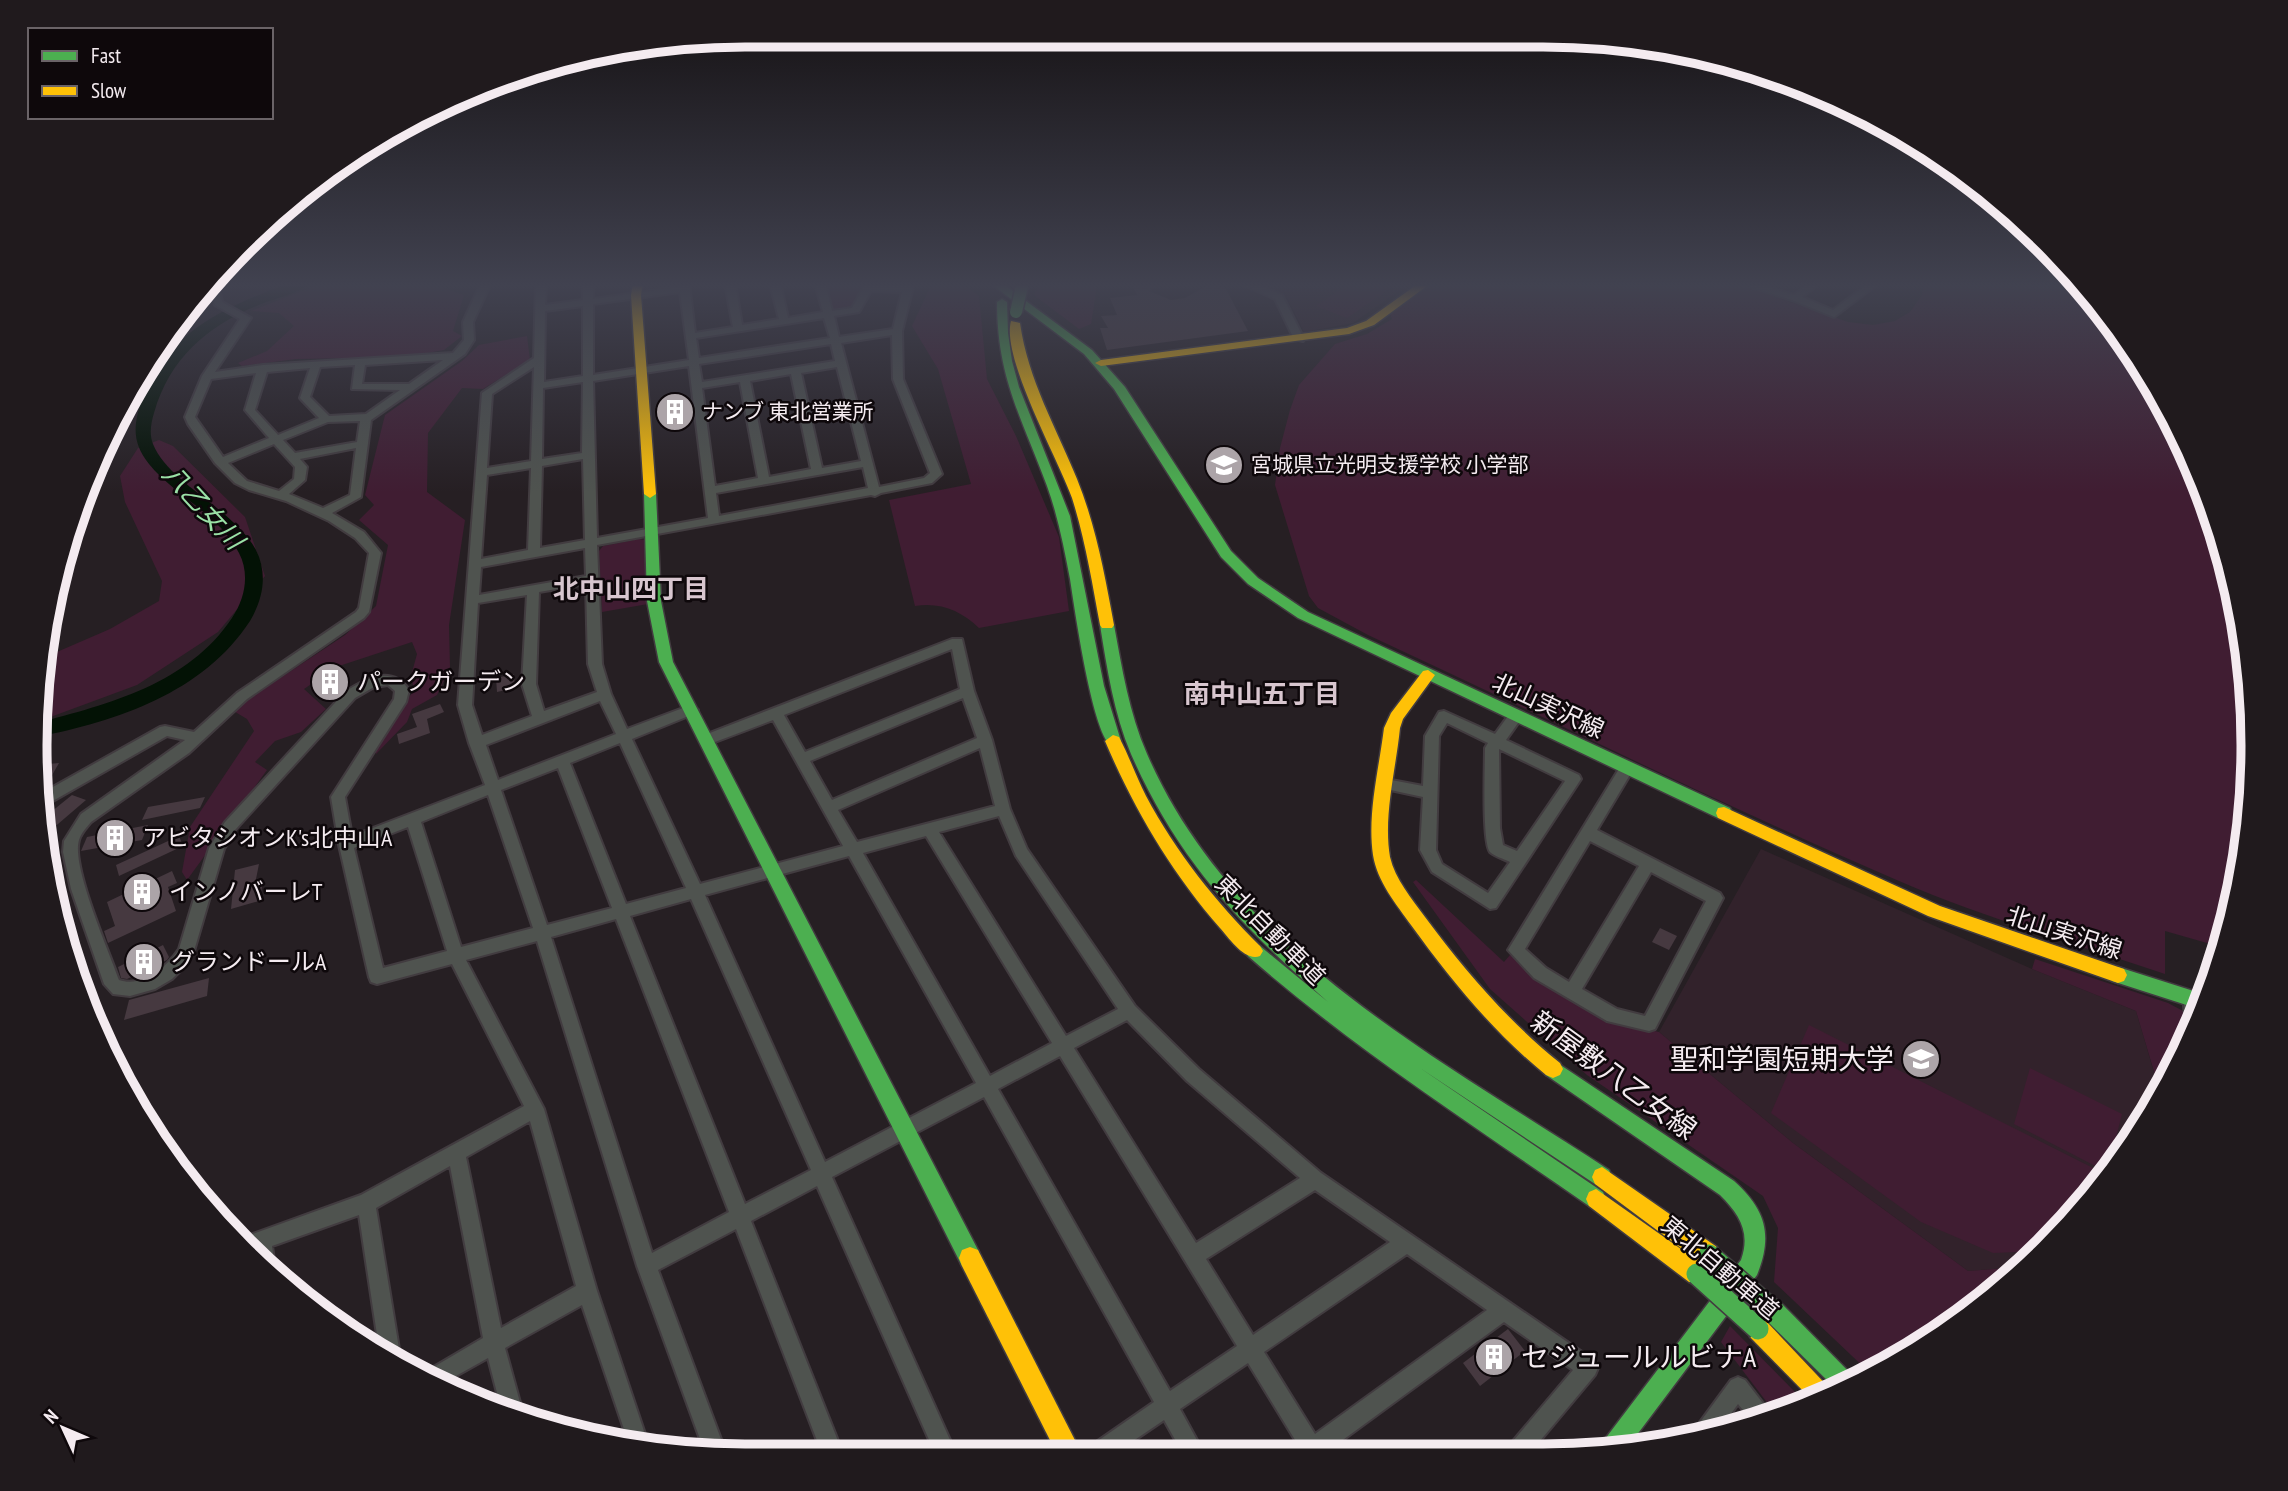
<svg xmlns="http://www.w3.org/2000/svg" width="2288" height="1491" viewBox="0 0 2288 1491" font-family="'PT Sans Narrow','Noto Sans JP',sans-serif">
<style>
.built{fill:#32222b}
.green{fill:#401d32}
.lines{fill:none;stroke-linecap:round;stroke-linejoin:round}
.river{fill:#031205;fill-rule:evenodd}
.building{fill:#463940}
.street-casing{stroke:#423c40;stroke-width:4}
.fast-casing{stroke:#423c40;stroke-width:3}
.slow-casing{stroke:#423c40;stroke-width:3}
.street{fill:#4f534f;fill-rule:evenodd}
.fast{fill:#4caf50;fill-rule:evenodd}
.slow{fill:#ffc107;fill-rule:evenodd}
.fast-bridge-far1-casing{stroke:#423c40;stroke-width:15;stroke-linecap:butt}
.fast-bridge-casing{stroke:#423c40;stroke-width:24;stroke-linecap:butt}
.fast-bridge-far1{stroke:#4caf50;stroke-width:12}
.fast-bridge{stroke:#4caf50;stroke-width:21}
.labels{text-anchor:middle;stroke-width:5;stroke-linejoin:round;paint-order:stroke}
.far-poi-label{font-size:21px;fill:#f4ebf0;stroke:#0e080b;text-anchor:start}
.poi-label{font-size:24px;fill:#f4ebf0;stroke:#0e080b;text-anchor:start}
.street-label{font-size:24px;fill:#f4ebf0;stroke:#0e080b}
.water-label{font-size:26px;font-style:italic;fill:#9ae1a6;stroke:#0e080b}
.neighbourhood-label{font-size:26px;font-weight:bold;fill:#d8c6cf;stroke:#0e080b}
.near-poi-label{font-size:28px;fill:#f4ebf0;stroke:#0e080b;text-anchor:end}
.near-street-label{font-size:28px;fill:#f4ebf0;stroke:#0e080b}
.rim{fill:none;stroke:#f4ebf0;stroke-width:9}
</style>
<rect width="100%" height="100%" fill="#261f23"/>
<g class="built">
<path d="M1253,283H1399L1406,286L1353,323L1304,332L1286,296Z"/>
<path d="M1761,849L2032,969L2136,1011L2158,1086L2151,1111L2076,1214L2020,1267L1968,1271L1793,1143L1659,1032Z"/>
</g>
<g class="green">
<path d="M323,283H436L434,285L464,295L453,331L462,336L444,350L405,357L296,359L242,366L238,363L267,351L294,326L279,313L251,311Z"/>
<path d="M867,283L857,307L833,311L826,284Z"/>
<path d="M932,283H962L979,296L987,379L1016,436L1059,537L1069,611L979,628C961,611 941,602 915,606L889,500L971,484L938,369L912,326Z"/>
<path d="M1039,283H1117L1097,286L1091,324L1079,329L1034,295Z"/>
<path d="M1349,283H1377L1391,288L1347,318L1316,306Z"/>
<path d="M1434,283H1735L1848,322L1873,325L1895,321L1910,312L1922,295L1923,283H2078L2106,313L2180,432L2229,562L2251,699L2247,839L2221,947L2165,931V974C2076,944 1985,918 1899,881C1720,804 1545,717 1368,635L1318,608L1309,596L1275,485L1280,448L1290,410L1299,385L1335,344L1367,334L1392,319L1390,314Z"/>
<path d="M527,336L530,360L483,389L462,388L428,433L427,492L465,520L449,625L450,668L437,695L412,709L407,722L376,754L375,747L414,690L411,676L417,654L412,642L336,667L304,689L326,709L301,732L275,741L255,762L267,770L187,880L182,872L190,827L254,731L247,719L232,710L345,635L376,606L388,545L359,520L374,505L365,495L385,415L462,361L479,345Z"/>
<path d="M159,440L173,446L245,517L265,576L218,632L137,685L37,722L43,658L110,629L159,601L162,581L125,502L120,476L138,448Z"/>
<path d="M639,539L646,540L648,604L602,612L599,551L603,546Z"/>
<path d="M1416,880L1504,962L1510,955L1537,978L1601,1019L1659,1032L1793,1143L1968,1271L2020,1267L1975,1309L1871,1374L1774,1282L1778,1228L1763,1196L1587,1075L1490,989L1413,882Z"/>
<path d="M2035,959L2168,1003L2185,1012L2189,1032L2151,1111L2158,1085L2136,1011L2032,969Z"/>
<path d="M1809,1025L2097,1170L2065,1225L2037,1251L1993,1253L1921,1222L1771,1113Z"/>
<path d="M2030,1068L2122,1114L2107,1172L2014,1124Z"/>
<path d="M1730,1326L1805,1402L1775,1413L1721,1342Z"/>
</g>
<g class="lines">
<path class="river" d="M289,283H310C298,294 276,298 261,304C209,325 170,357 154,413C151,423 149,434 153,444C169,484 233,508 256,550C268,574 263,599 250,621C203,693 117,721 37,737V723C109,704 188,684 232,618C245,599 250,574 239,553C220,515 175,496 149,464C132,443 133,425 142,400C171,329 222,309 289,283Z"/>
</g>
<g class="building">
<path d="M1141,283H1163L1149,291L1171,300L1185,298L1211,283L1226,289L1248,331L1107,350L1100,328H1108L1101,316L1117,315L1110,298L1137,295L1133,287Z"/>
<path d="M691,401L693,421L665,426L663,416L656,417L655,407Z"/>
<path d="M337,671L349,677L322,694L312,688Z"/>
<path d="M514,674L515,688L497,692L496,678Z"/>
<path d="M440,704L444,712L427,719L430,733L399,744L397,734L417,727L412,714Z"/>
<path d="M59,763L51,777L37,779V765Z"/>
<path d="M72,795L86,800L44,836L41,820Z"/>
<path d="M205,797L200,808L142,820L148,807Z"/>
<path d="M148,825L142,840L81,851L87,837Z"/>
<path d="M179,836L183,846L119,876L116,865Z"/>
<path d="M259,864L255,884L263,883L259,901L231,909L235,870Z"/>
<path d="M172,871L177,883L168,887L176,911L108,943L104,931L115,926L107,902Z"/>
<path d="M1660,928L1677,936L1669,950L1652,942Z"/>
<path d="M163,945L169,957L167,960L127,979L121,978L118,967Z"/>
<path d="M209,978L207,996L124,1020L129,1000Z"/>
<path d="M1508,1329L1525,1351L1480,1386L1463,1363Z"/>
</g>
<g class="lines">
<defs>
<g id="street">
<path d="M208,283H218L222,302L251,318L215,372L263,365L453,353L464,340L463,322L481,283H491L473,322L474,340L465,354L371,420L361,497L332,513L364,532L381,553L369,612L364,618L247,699L189,753L91,822C87,827 81,833 79,840C71,866 109,951 119,980C142,988 167,967 179,949L209,848L225,822L345,692C366,678 392,665 409,690L406,702L345,797L352,836L485,785L469,743L458,705L482,393L534,358L536,283H546L545,305L583,300V283H593V299L680,287L679,283H689L695,333L733,327L725,283H735L742,325L779,319L770,283H780L788,318L823,312L815,283H825L832,311L852,308L866,283L904,286V283H914L902,331L903,379L942,474L932,483L881,493L875,496L871,495L597,545L602,664L611,694L627,729L691,705L698,710L696,713L632,739L700,884L843,846L773,720L707,745L700,740L702,736L952,639H962L974,691L992,740L1010,809L1027,849L1135,1006L1199,1069L1321,1173L1595,1361L1598,1368L1595,1375L1529,1454H1504L1508,1447L1573,1370L1504,1322L1325,1453H1303L1248,1363L1180,1409L1204,1453L1182,1452L1164,1420L1117,1452H1088L1092,1445L1154,1402L984,1097L832,1177L955,1451H934L817,1186L751,1221L842,1451H821L736,1229L658,1270L725,1450H704L637,1266L537,941L466,960L544,1109L597,1291L650,1449L629,1444L582,1305L505,1348L524,1417L523,1420L502,1412L488,1358L438,1386L420,1375L483,1338L450,1166L376,1208L400,1355L398,1360L379,1348L359,1215L272,1246L275,1267L272,1274L254,1252L239,1239L361,1195L524,1106L452,964L377,984L371,982L369,977L339,845L331,797L394,699L395,691L388,685L374,687L355,698L235,830L224,849L194,951L186,965L172,979L155,989L130,996L113,994L104,984L71,889L63,852L64,841L81,814L185,740L167,736L51,802L38,804L37,793L44,792L160,727L165,726L194,732L237,693L356,612L359,608L369,553L355,538L329,521L286,501L249,490L235,483L215,463L188,424L185,417L202,376L240,319L215,305ZM871,291L902,292L893,329L839,337L834,316L859,312ZM680,292L689,360L593,375V304ZM583,306V376L544,382L545,311ZM824,318L830,338L699,358L696,338ZM892,335L893,379L930,473L924,478L879,487L841,343ZM831,344L835,361L702,382L699,364ZM443,360L409,384H362L365,365ZM355,365L352,389L400,390L366,414L329,416L310,397L320,367ZM689,366L708,518L597,538L593,381ZM534,367L531,461L487,468L492,394ZM837,367L861,461L822,468L801,373ZM310,368L300,398L319,418L278,435L255,410L267,372ZM256,373L245,410L269,438L223,457L195,417L211,379ZM791,374L811,469L769,477L750,381ZM583,382L582,453L542,459L543,388ZM740,382L758,478L715,486L702,388ZM360,421L357,442L295,453L283,440L328,422ZM274,444L295,467L294,479L279,491L247,481L228,463ZM356,448L350,495L323,508L289,494L305,480L307,467L300,459ZM583,459L585,540L540,548L542,466ZM863,467L868,488L719,516L716,493ZM531,468L528,550L481,559L487,475ZM585,548L586,576L479,595L481,567ZM586,584L588,664L597,692L544,711L536,684L539,592ZM527,595L522,684L532,716L482,735L472,705L478,603ZM952,649L960,689L805,752L784,715ZM963,698L977,738L832,800L810,761ZM600,701L616,734L498,780L486,745ZM620,743L686,888L626,904L570,763ZM980,748L995,806L857,842L838,810ZM558,768L612,908L547,925L501,790ZM488,795L533,928L461,947L421,822ZM999,816L1016,856L1118,1009L1066,1036L939,832ZM408,827L447,951L383,968L354,848ZM926,836L1052,1043L990,1076L863,853ZM849,856L976,1083L825,1162L705,895ZM691,899L811,1170L745,1204L630,916ZM616,919L729,1212L652,1253L551,937ZM1127,1020L1187,1081L1300,1178L1196,1243L1074,1048ZM1060,1056L1237,1346L1170,1391L998,1089ZM530,1121L576,1286L501,1328L466,1157ZM1315,1190L1390,1242L1253,1335L1206,1259ZM1407,1254L1487,1310L1315,1434L1264,1352Z"/>
<path d="M1240,283H1253L1282,295L1304,339L1303,341L1294,339L1275,299Z"/>
<path d="M1406,283H1420L1426,287L1421,290Z"/>
<path d="M1739,283H1754L1794,295L1809,283H1820L1802,297L1833,310L1869,283H1879L1834,317L1792,300Z"/>
<path d="M1444,711L1495,734L1511,712H1521L1523,716L1506,740L1579,775L1581,779L1496,908L1490,909L1432,872L1420,850L1423,797L1386,789L1381,788L1379,784L1381,780L1386,779L1423,786L1425,736L1439,712ZM1447,723L1488,743L1485,748C1485,765 1482,842 1490,852C1494,856 1504,859 1510,862L1488,893L1442,864L1436,850L1439,736ZM1499,749L1565,781L1517,851L1503,845L1500,828Z"/>
<path d="M1627,763L1632,764L1634,768L1597,830L1720,893L1723,898L1655,1029L1649,1031L1607,1021L1534,978L1508,950L1622,764ZM1590,841L1639,866L1569,982L1546,968L1525,949ZM1651,872L1706,901L1645,1016L1617,1009L1582,989Z"/>
<path d="M2192,991L2198,993L2201,1005L2192,1026C2184,1020 2182,1002 2186,993Z"/>
<path d="M1738,1377L1745,1380L1772,1415L1753,1422L1738,1404L1717,1433L1692,1437L1695,1429L1731,1380Z"/>
</g>
<g id="fast">
<path d="M990,283H1002L1092,350L1125,387L1231,551L1258,578L1308,612L1730,808L1732,813L1730,818H1718L1298,618L1248,584L1221,557L1114,389L1084,354Z"/>
<path d="M1002,299L1007,302L1008,333L1012,361L1019,387L1070,516L1104,686L1121,741L1113,747C1093,741 1074,604 1070,579C1064,548 1058,516 1047,486C1022,418 997,378 997,302Z"/>
<path d="M650,490L656,494L661,601L673,662L978,1250L981,1258L978,1266L970,1269L962,1266L659,662L647,601L644,494Z"/>
<path d="M1107,620L1114,625C1122,668 1129,713 1147,754C1233,952 1437,1057 1609,1170L1612,1177L1609,1184L1602,1187L1595,1184L1420,1068L1603,1192L1606,1199L1603,1206L1596,1209L1589,1206C1473,1125 1354,1049 1248,956L1245,951L1248,946L1254,943L1260,946L1328,1002C1242,927 1178,861 1131,754C1114,714 1107,668 1100,625Z"/>
<path d="M2118,967L2203,994L2206,995L2199,1009L2112,981L2109,975L2112,969Z"/>
<path d="M1553,1060L1734,1181C1766,1210 1773,1235 1757,1275L1627,1448L1599,1453L1602,1443L1741,1260C1751,1232 1739,1214 1720,1195L1546,1075L1543,1069L1546,1063Z"/>
<path d="M1771,1298L1779,1301L1859,1382L1837,1390L1763,1317L1760,1309L1763,1301Z"/>
</g>
<g id="slow">
<path d="M633,283H643L641,295L656,494L650,498L644,494L631,295Z"/>
<path d="M1419,283H1431L1374,325L1349,334L1101,366L1095,363L1101,360L1347,328L1366,321Z"/>
<path d="M1011,321L1020,323C1028,380 1056,427 1077,479C1096,526 1105,576 1114,625L1112,628H1102L1100,625C1092,582 1085,539 1072,498C1058,458 1001,358 1011,321Z"/>
<path d="M1428,670L1435,675L1403,719L1400,728C1396,769 1383,816 1390,857C1395,879 1412,899 1425,917C1465,971 1508,1021 1560,1063L1563,1069L1560,1075L1553,1078L1546,1075C1493,1032 1451,980 1411,925C1396,904 1377,881 1373,855C1367,814 1379,769 1384,728L1391,713L1423,671Z"/>
<path d="M1113,735L1119,737C1129,756 1136,776 1146,796C1176,852 1215,901 1260,946L1263,951L1260,956C1245,962 1229,938 1220,928C1171,872 1134,809 1105,741Z"/>
<path d="M1724,807L1940,906L2124,969L2127,975L2124,981L2118,983L1928,916L1718,818L1716,813L1718,808Z"/>
<path d="M1602,1167L1717,1247L1720,1255L1717,1263L1709,1266L1701,1263L1595,1184L1592,1177L1595,1170Z"/>
<path d="M1596,1189L1705,1266L1708,1274L1705,1282L1697,1285L1689,1282L1589,1206L1586,1199L1589,1192Z"/>
<path d="M970,1247L978,1250L1081,1452H1056L962,1266L959,1258L962,1250Z"/>
<path d="M1758,1318L1766,1321L1833,1392L1812,1400L1750,1337L1747,1329L1750,1321Z"/>
</g>
</defs>
<use href="#street" class="street-casing"/>
<use href="#fast" class="fast-casing"/>
<use href="#slow" class="slow-casing"/>
<use href="#street" class="street"/>
<use href="#fast" class="fast"/>
<use href="#slow" class="slow"/>
<defs>
<path id="fast-bridge-far1" d="M1016,312L1022,286"/>
<g id="fast-bridge">
<path d="M1709,1255L1771,1309"/>
<path d="M1697,1274L1758,1329"/>
</g>
</defs>
<use href="#fast-bridge-far1" class="fast-bridge-far1-casing"/>
<use href="#fast-bridge" class="fast-bridge-casing"/>
<use href="#fast-bridge-far1" class="fast-bridge-far1"/>
<use href="#fast-bridge" class="fast-bridge"/>
</g>
<linearGradient id="sky" x2="0" y2="1"><stop stop-color="#151113"/><stop offset="0.58" stop-color="#414250"/><stop offset="1" stop-color="#414250" stop-opacity="0"/></linearGradient>
<rect width="2288" height="492" fill="url(#sky)"/>
<defs>
<symbol id="building-disc" viewBox="-11 -11 22 22"><circle r="9.5" fill="#aca4a8" stroke="#0e080b"/><path d="M-4-6H4V6H1V3H-1V6H-4ZM-2.5-4.3h1.7v1.8h-1.7ZM.8-4.3h1.7v1.8H.8ZM-2.5-1h1.7V.8h-1.7ZM.8-1h1.7V.8H.8Z" fill="#fff"/></symbol>
<symbol id="school-disc" viewBox="-11 -11 22 22"><circle r="9.5" fill="#aca4a8" stroke="#0e080b"/><path d="M0-5L7-2L0 1L-7-2ZM-4 1L0 2.5L4 1V4Q0 6-4 4Z" fill="#fff"/></symbol>
<symbol id="university-disc" viewBox="-11 -11 22 22"><circle r="9.5" fill="#aca4a8" stroke="#0e080b"/><path d="M0-5L7-2L0 1L-7-2ZM-4 1L0 2.5L4 1V4Q0 6-4 4Z" fill="#fff"/></symbol>
</defs>
<g fill-rule="evenodd">
<use href="#building-disc" x="653" y="390" width="44" height="44"/>
<use href="#school-disc" x="1202" y="443" width="44" height="44"/>
<use href="#building-disc" x="308" y="660" width="44" height="44"/>
<use href="#building-disc" x="93" y="816" width="44" height="44"/>
<use href="#building-disc" x="120" y="870" width="44" height="44"/>
<use href="#building-disc" x="122" y="940" width="44" height="44"/>
<use href="#university-disc" x="1899" y="1037" width="44" height="44"/>
<use href="#building-disc" x="1472" y="1335" width="44" height="44"/>
</g>
<g class="labels">
<g class="far-poi-label">
<text x="702" y="419">ナンブ 東北営業所</text>
<text x="1251" y="472">宮城県立光明支援学校 小学部</text>
</g>
<g class="poi-label">
<text x="357" y="690">パークガーデン</text>
<text x="142" y="846">アビタシオンK's北中山A</text>
<text x="169" y="900">インノバーレT</text>
<text x="171" y="970">グランドールA</text>
</g>
<g class="street-label">
<text transform="translate(1548 706) rotate(25)" y="8">北山実沢線</text>
<text transform="translate(1270 930) rotate(45)" y="8">東北自動車道</text>
<text transform="translate(2064 933) rotate(18)" y="8">北山実沢線</text>
<text transform="translate(1720 1268) rotate(40)" y="8">東北自動車道</text>
</g>
<g class="water-label">
<text transform="translate(203 507) rotate(47)" y="9">八乙女川</text>
</g>
<g class="neighbourhood-label">
<text x="631" y="598">北中山四丁目</text>
<text x="1262" y="703">南中山五丁目</text>
</g>
<g class="near-poi-label">
<text x="1894" y="1069">聖和学園短期大学</text>
<text x="1521" y="1367" text-anchor="start">セジュールルビナA</text>
</g>
<g class="near-street-label">
<text transform="translate(1614 1075) rotate(36)" y="10">新屋敷八乙女線</text>
</g>
</g>
<path d="M0 0H2288V1491H0ZM745 47H1543A698 698 0 0 1 2241 745V746A698 698 0 0 1 1543 1444H745A698 698 0 0 1 47 746V745A698 698 0 0 1 745 47Z" fill="#201a1d" fill-rule="evenodd"/>
<path class="rim" d="M745 47H1543A698 698 0 0 1 2241 745V746A698 698 0 0 1 1543 1444H745A698 698 0 0 1 47 746V745A698 698 0 0 1 745 47Z"/>
<rect x="28" y="28" width="245" height="91" fill="#0e080b" stroke="#6a6367" stroke-width="2"/>
<rect x="42" y="51" width="35" height="10" fill="#4caf50" stroke="#6a6367" stroke-width="2"/>
<text x="91" y="63" font-size="21" fill="#f4ebf0">Fast</text>
<rect x="42" y="86" width="35" height="10" fill="#ffc107" stroke="#6a6367" stroke-width="2"/>
<text x="91" y="98" font-size="21" fill="#f4ebf0">Slow</text>
<g transform="translate(63 1428) rotate(314)" stroke="#0e080b" stroke-width="5" paint-order="stroke">
<path d="M0-5L12 26L0 18L-12 26Z" fill="#f4ebf0"/>
<text y="-10" font-size="19" font-weight="bold" text-anchor="middle" fill="#f4ebf0">N</text>
</g>
</svg>
